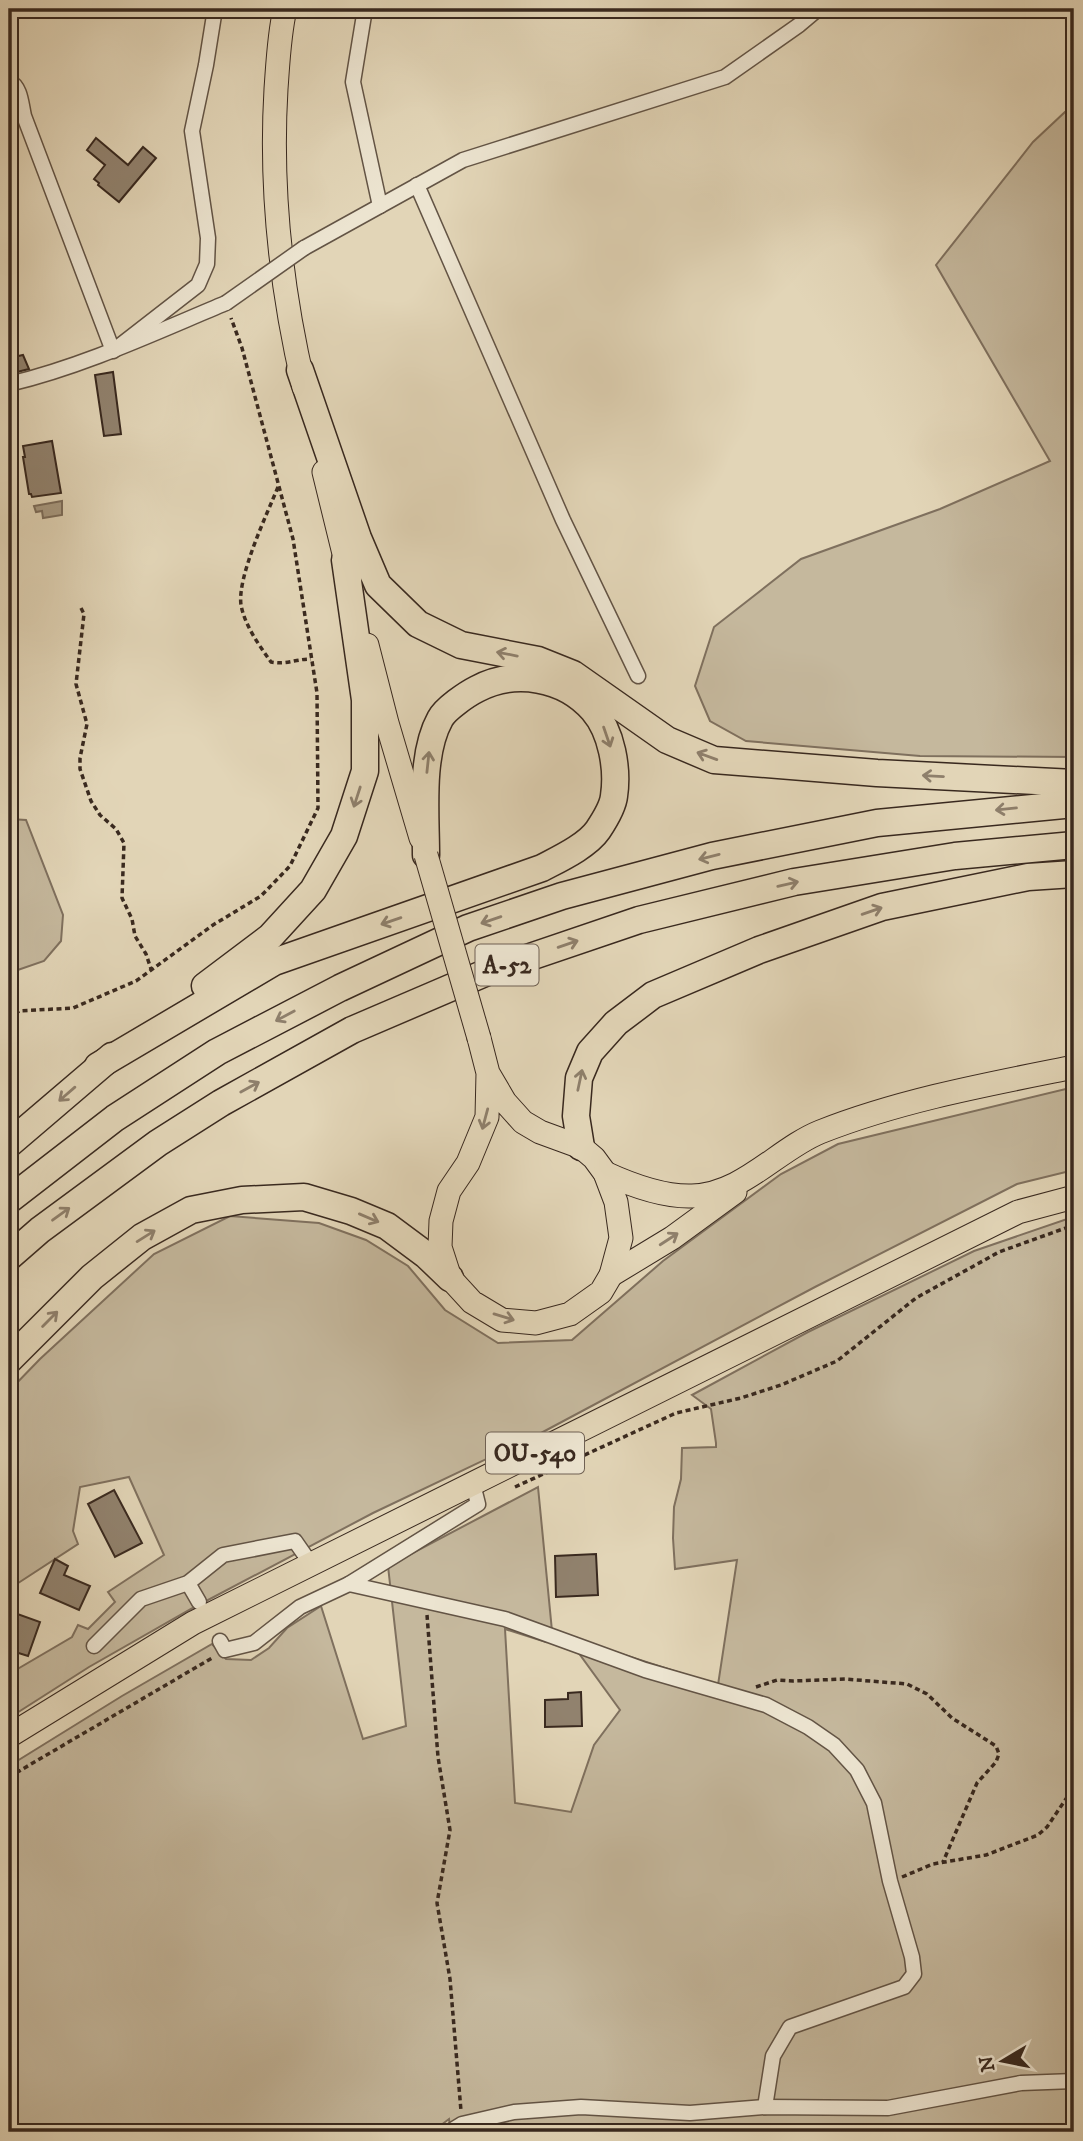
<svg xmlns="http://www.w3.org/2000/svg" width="1083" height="2141" viewBox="0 0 1083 2141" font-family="'IM FELL DW Pica',serif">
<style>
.green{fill:#c5b89d;stroke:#7f705e;stroke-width:2}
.water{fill:#a99b83;stroke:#7c6d5b;stroke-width:2}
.building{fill:#91826e;stroke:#39291f;stroke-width:2}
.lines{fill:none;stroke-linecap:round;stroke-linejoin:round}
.minor-casing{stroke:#635445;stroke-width:17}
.primary-casing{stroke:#39291f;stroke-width:25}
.motorway-casing{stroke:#39291f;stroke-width:29}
.path{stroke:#39291f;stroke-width:3.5;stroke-dasharray:5 3.5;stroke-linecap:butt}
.minor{stroke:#ece4d0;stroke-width:14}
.primary{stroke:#e2d5b7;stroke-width:23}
.motorway{stroke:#e2d5b7;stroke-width:26}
.minor-bridge-casing{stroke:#635445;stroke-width:17;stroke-linecap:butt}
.primary-bridge-casing{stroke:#39291f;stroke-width:25;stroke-linecap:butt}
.minor-bridge{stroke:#ece4d0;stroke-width:14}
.primary-bridge{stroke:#e2d5b7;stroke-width:23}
.oneway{stroke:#8e7f6b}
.labels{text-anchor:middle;stroke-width:5;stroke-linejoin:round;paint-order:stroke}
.shield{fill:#ece4d0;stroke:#6f6154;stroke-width:2}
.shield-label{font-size:24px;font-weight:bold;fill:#39291f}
</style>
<rect width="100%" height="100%" fill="#e2d5b7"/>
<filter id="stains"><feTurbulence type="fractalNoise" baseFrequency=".00286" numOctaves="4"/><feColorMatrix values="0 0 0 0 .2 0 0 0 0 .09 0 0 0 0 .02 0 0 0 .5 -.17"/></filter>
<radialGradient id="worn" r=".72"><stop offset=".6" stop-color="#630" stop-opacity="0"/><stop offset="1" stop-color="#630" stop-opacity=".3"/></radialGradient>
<g class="green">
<path d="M1074,109V757L920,756L746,741L710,721L695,686L714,627L801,559L940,509L1050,461L936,265L1033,142L1065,112Z"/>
<path d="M9,819L26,820L63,915L61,941L44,961L9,973Z"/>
<path d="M1074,1087V1170L1017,1184L815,1287L541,1433L373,1513L191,1609L89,1667L9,1718V1674L72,1637L78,1625L88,1629L115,1602L108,1592L164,1555L129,1477L80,1487L73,1531L78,1544L9,1589V1391L40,1359L154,1254L230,1216L319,1223L366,1240L408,1266L445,1310L498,1343L572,1340L663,1261L781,1174L838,1144Z"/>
<path d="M1070,1218H1074V2132H451L449,2119L432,2132H9V1766L122,1696L212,1644L226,1659L251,1660L269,1648L287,1628L321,1606L363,1739L406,1726L388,1566L538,1487L552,1631L546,1642L505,1629L515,1803L571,1812L594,1745L620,1710L578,1652L581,1641L718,1685L737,1560L675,1569L673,1538L674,1507L681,1479L682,1448L716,1447V1443L711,1409L692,1395L808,1332L974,1251Z"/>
</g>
<path class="water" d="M62,501V515L43,518L42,511L36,512L34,506Z"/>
<g class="building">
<path d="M96,138L128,165L143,147L156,158L119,202L98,185L99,183L94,179L105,165L87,150Z"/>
<path d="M23,355L29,369L9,374V358Z"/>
<path d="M113,372L121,434L104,436L95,375Z"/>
<path d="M52,441L61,493L32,497L31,494H29L23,457H25L23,446Z"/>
<path d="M114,1490L142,1543L115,1557L88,1504Z"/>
<path d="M596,1554L598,1595L556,1597L555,1556Z"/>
<path d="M55,1559L68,1566L64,1575L90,1586L79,1610L40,1593Z"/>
<path d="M9,1611L40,1622L28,1656L9,1650Z"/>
<path d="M581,1692L582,1726L545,1727V1700L568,1699V1693Z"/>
</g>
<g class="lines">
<defs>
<g id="minor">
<path d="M365,9L353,82L380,206"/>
<path d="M9,81C21,87 21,103 24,116L113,351L198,285L207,264L208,238L192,131L206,65L215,9"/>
<path d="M417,185L563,520L638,676"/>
<path d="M304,248L463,160L725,77L799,25L818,9"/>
<path d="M9,384C84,366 154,333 226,303"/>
<path d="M188,1583L199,1602"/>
<path d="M349,1584L478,1504L473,1484"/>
<path d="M220,1641L225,1650L254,1643L300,1607L349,1584L505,1619L645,1670L766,1705L808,1727L834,1745L857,1770L874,1803L890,1881L912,1957L914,1974L904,1987L790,2027L773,2056L765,2107"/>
<path d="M94,1646L141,1599L188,1583L223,1555L295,1541L311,1564"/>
<path d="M449,2132L462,2124L514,2112L581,2107L690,2113L765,2107L888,2108L1021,2083L1074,2081"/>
</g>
<g id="primary">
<path d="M285,9C279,35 278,62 276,89C270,189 281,289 304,387"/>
<path d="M324,472L350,578"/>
<path d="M367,645L387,723L421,838"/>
<path d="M479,1038L488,1073L505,1102L523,1122L540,1132L581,1147L594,1158L605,1173L616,1202L621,1238L611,1275L601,1292L570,1314L536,1323L502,1320L472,1302L450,1278L440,1247L441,1221L449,1191L468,1163L487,1117L488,1073"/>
<path d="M605,1173C631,1185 663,1197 692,1196C742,1195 778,1149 820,1132C901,1100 989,1084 1074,1067"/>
<path d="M611,1275L672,1238L735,1192"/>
<path d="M9,1736L193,1623L1018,1212L1074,1197"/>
</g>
<g id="motorway">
<path d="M300,370L358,538L378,585L418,624L461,645L538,660L573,674L667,740L714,760L877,773L1074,783"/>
<path d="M205,986L270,937L313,890L344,836L365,771V700L345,560"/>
<path d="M98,1066L274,962L542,868C559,859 587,846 598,830C604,821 613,806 614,796C618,769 612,732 593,710C564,677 515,669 477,689C467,694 445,709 440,719C420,755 426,814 426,855"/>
<path d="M9,1144L112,1056"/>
<path d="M581,1147L576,1116L579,1078L590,1052L616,1023L653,995L759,950L882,907L1028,877L1074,874"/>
<path d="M9,1200L115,1118L217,1052L340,988L468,928L562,896L712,856L877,823L1074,804"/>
<path d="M9,1257L40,1230L158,1143L221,1103L352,1030L492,970L639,920L794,882L955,856L1074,845"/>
<path d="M9,1360L92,1277L142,1237L191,1210L242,1200L304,1197L351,1211L387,1226L426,1255L450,1278"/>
</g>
</defs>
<use href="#minor" class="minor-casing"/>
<use href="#primary" class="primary-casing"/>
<use href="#motorway" class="motorway-casing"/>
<g class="path">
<path d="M278,487C267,514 237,577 241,605C245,626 259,645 271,662C287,665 295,659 311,659"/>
<path d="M81,608L84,614L76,684L87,724L80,758V769L91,801L100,815L116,829L124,843L122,898L132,919L135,936L146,954L151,969"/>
<path d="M9,1020L19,1011L73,1008L136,981L213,925L261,896L290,866L318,808L317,693L293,539L242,348L231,318"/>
<path d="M515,1487L676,1413L741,1398L781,1385L837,1361L916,1298L999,1252L1074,1225"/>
<path d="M427,1615L438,1757L450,1830L437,1903L450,1979L461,2111"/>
<path d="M756,1687L777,1680L793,1681L845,1679L907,1684L927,1694L952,1718L996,1746L999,1754L996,1762L977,1783L943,1862"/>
<path d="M9,1777L212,1658"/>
<path d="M902,1877L933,1864L986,1855L1038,1835L1047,1827L1074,1787"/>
</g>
<use href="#minor" class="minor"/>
<use href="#primary" class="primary"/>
<use href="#motorway" class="motorway"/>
<defs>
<path id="minor-bridge" d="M226,303L304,248"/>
<path id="primary-bridge" d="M426,855L479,1038"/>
</defs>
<use href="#minor-bridge" class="minor-bridge-casing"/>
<use href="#primary-bridge" class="primary-bridge-casing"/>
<use href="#minor-bridge" class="minor-bridge"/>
<use href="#primary-bridge" class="primary-bridge"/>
</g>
<defs><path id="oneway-shaft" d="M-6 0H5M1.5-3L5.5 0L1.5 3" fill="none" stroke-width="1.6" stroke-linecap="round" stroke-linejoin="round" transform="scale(1.75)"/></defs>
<g class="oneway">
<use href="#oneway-shaft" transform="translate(507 654) rotate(-169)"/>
<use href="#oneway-shaft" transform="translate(607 737) rotate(71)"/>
<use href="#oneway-shaft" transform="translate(707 756) rotate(-160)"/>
<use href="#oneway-shaft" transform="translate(428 762) rotate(-84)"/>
<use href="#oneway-shaft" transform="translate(933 776) rotate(-177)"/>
<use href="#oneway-shaft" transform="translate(357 797) rotate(108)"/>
<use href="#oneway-shaft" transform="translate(1006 809) rotate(174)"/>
<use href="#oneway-shaft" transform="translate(709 857) rotate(166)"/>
<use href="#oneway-shaft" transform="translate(788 884) rotate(-13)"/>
<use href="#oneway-shaft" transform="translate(872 911) rotate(-19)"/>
<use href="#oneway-shaft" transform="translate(491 920) rotate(161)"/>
<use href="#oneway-shaft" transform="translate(391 921) rotate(161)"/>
<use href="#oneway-shaft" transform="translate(568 944) rotate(-19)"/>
<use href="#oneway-shaft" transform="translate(285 1016) rotate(152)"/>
<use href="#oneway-shaft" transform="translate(580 1080) rotate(-78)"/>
<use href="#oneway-shaft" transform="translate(250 1087) rotate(-29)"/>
<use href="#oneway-shaft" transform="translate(67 1094) rotate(139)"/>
<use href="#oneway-shaft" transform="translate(485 1119) rotate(105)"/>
<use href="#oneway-shaft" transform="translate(61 1214) rotate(-36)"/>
<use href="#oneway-shaft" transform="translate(369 1218) rotate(23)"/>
<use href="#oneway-shaft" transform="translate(146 1236) rotate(-32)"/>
<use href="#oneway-shaft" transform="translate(669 1239) rotate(-33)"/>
<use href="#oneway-shaft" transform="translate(504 1317) rotate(17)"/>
<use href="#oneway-shaft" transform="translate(50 1319) rotate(-45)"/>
</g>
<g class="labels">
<g class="shield">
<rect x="475.5" y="944.5" width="63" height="41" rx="5"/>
<rect x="486" y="1432.5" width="98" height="41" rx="5"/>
</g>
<g class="shield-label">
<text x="507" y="973">A-52</text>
<text x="535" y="1461">OU-540</text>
</g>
</g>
<rect width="1083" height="2141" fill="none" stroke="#e2d5b7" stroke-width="35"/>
<rect x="10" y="10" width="1062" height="2120" fill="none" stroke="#39291f" stroke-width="3.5"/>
<rect x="18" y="18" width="1048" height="2106" fill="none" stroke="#39291f" stroke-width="2"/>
<g transform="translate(1003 2061) rotate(260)" stroke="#ece4d0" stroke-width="5" paint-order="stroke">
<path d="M0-5L12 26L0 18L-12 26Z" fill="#39291f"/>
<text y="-10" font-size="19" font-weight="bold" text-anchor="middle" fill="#39291f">N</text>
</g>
<rect width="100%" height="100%" filter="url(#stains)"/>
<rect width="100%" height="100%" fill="url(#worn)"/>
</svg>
